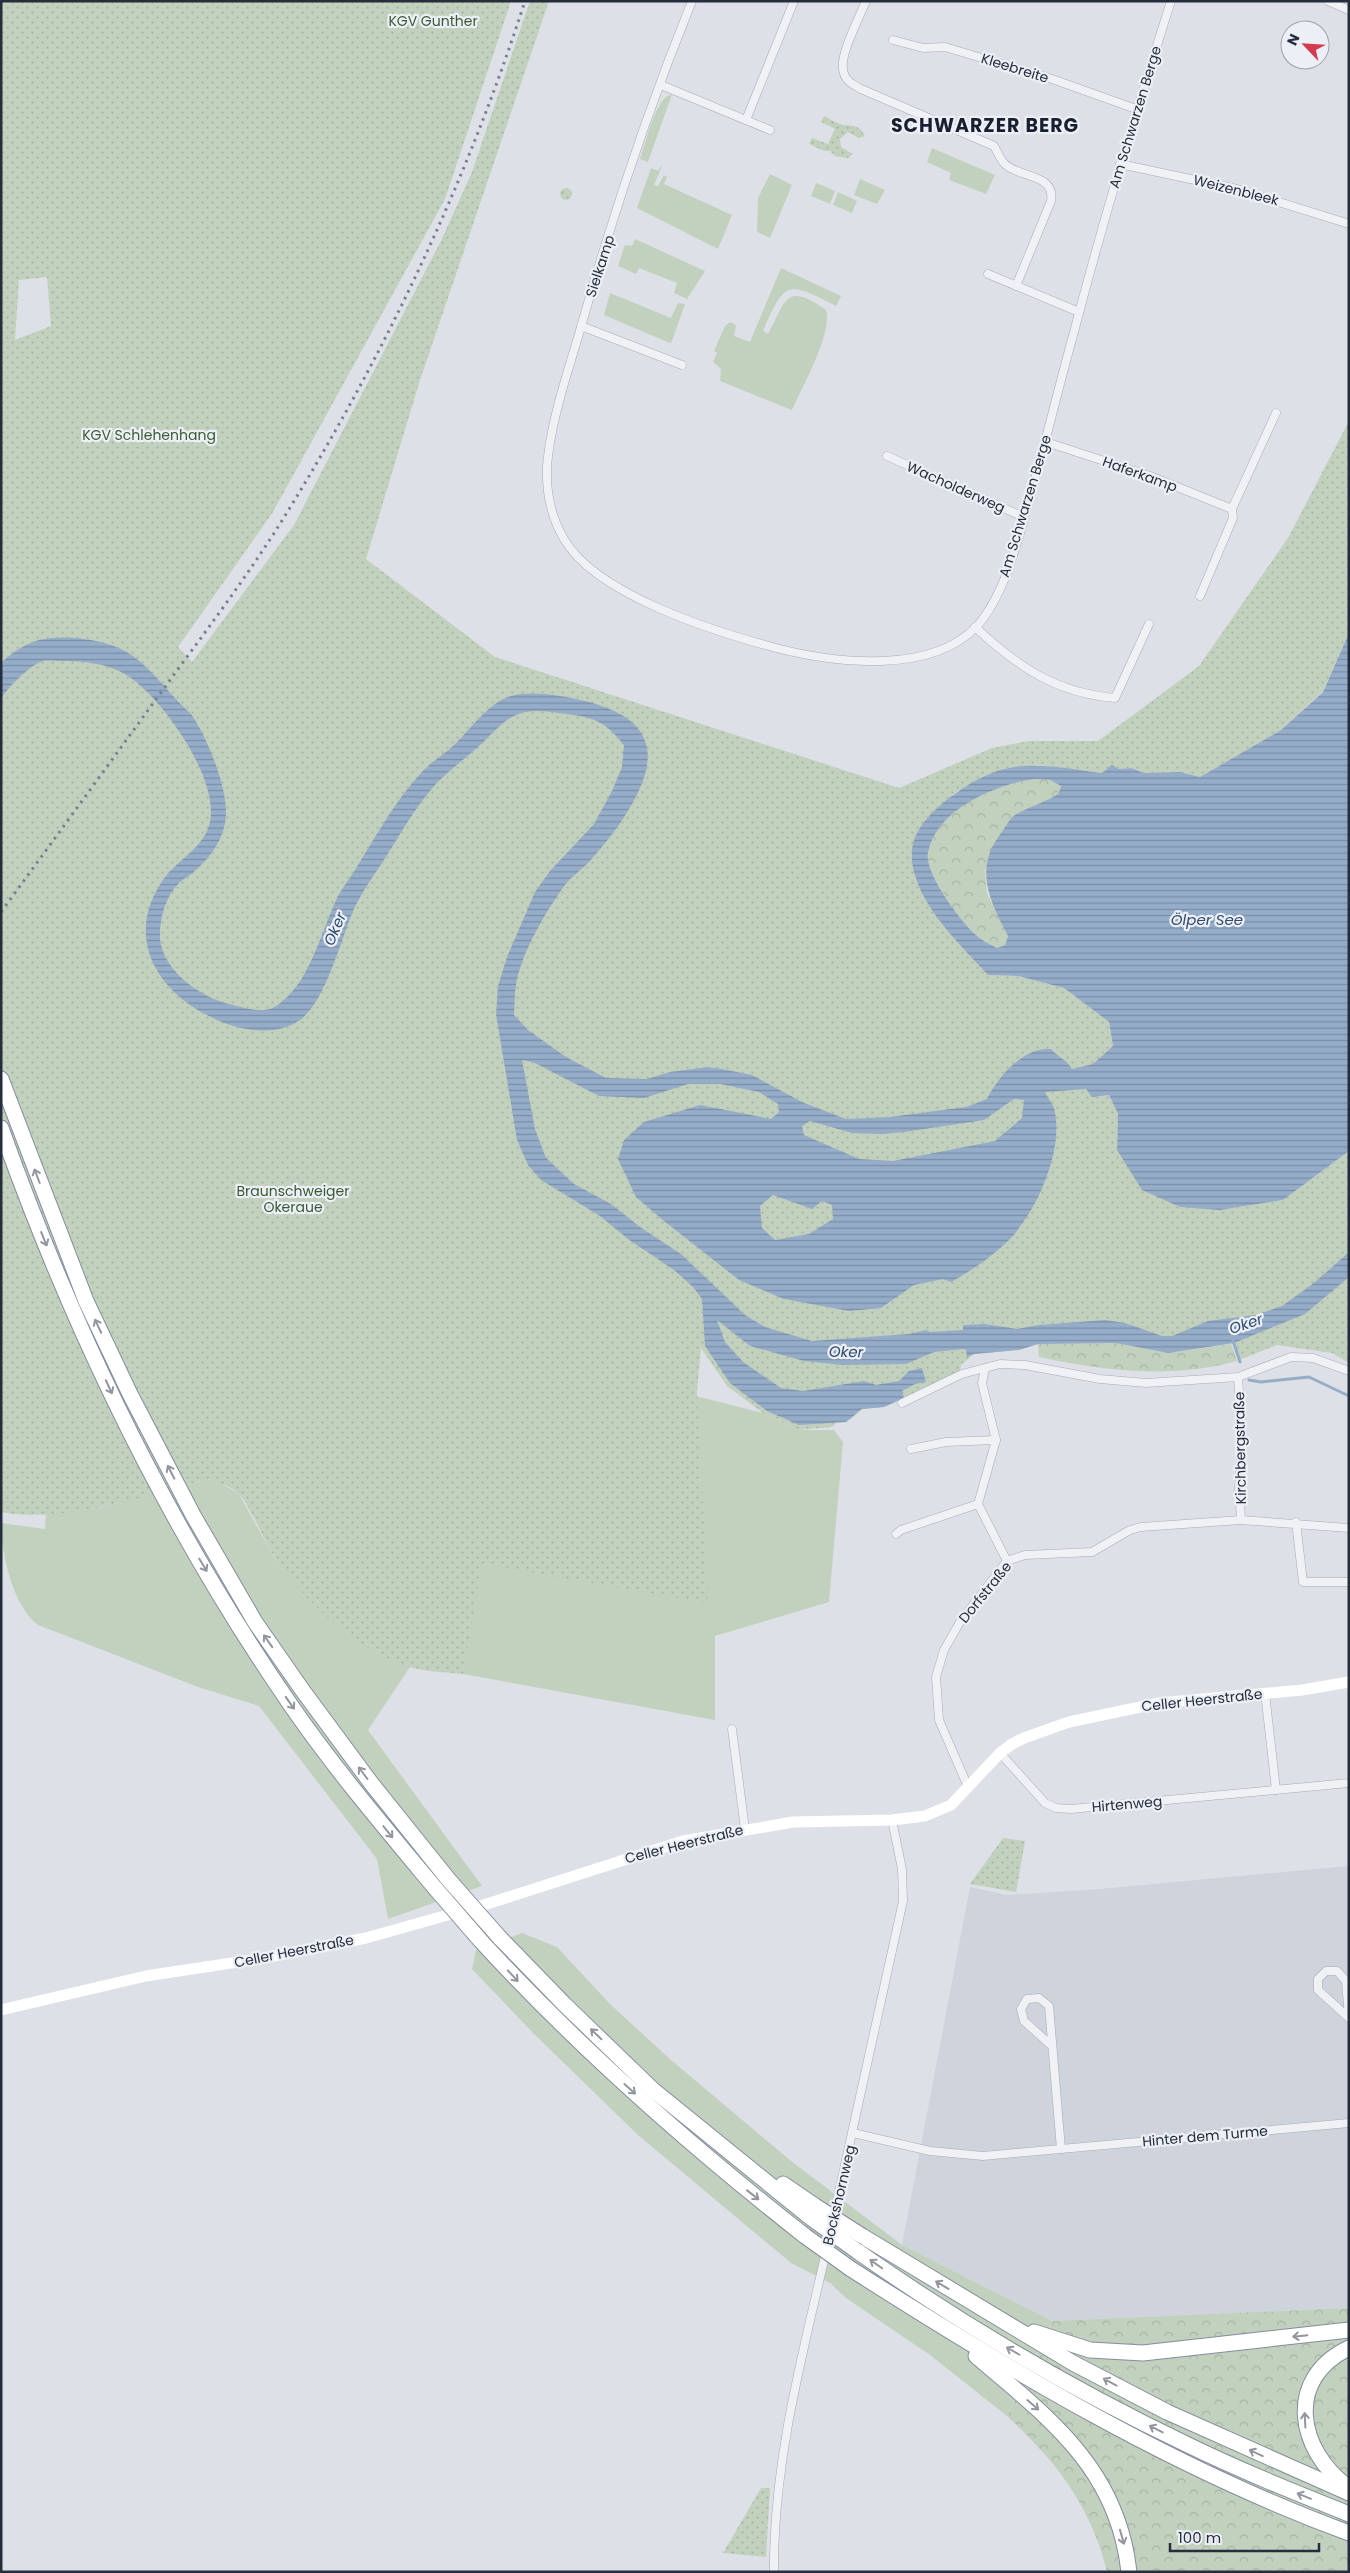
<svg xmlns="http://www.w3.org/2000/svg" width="1350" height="2573" viewBox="0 0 1350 2573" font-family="Poppins,sans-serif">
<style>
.built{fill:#cfd3dc}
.grass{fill:#c2d1bd}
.forest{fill:url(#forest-crowns)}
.park{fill:url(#park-dots);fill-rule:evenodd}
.water{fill:url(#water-rules);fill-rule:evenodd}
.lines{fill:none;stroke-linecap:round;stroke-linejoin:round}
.stream{stroke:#96adc9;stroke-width:3}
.minor-casing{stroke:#a6abb4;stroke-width:9}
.motorway-casing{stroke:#848d9e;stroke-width:17}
.minor{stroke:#eff1f5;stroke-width:8}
.secondary{stroke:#fff;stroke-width:11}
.motorway{stroke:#fff;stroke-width:15}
.rail{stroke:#767f91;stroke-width:3;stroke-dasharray:2.5 5;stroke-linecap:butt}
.motorway-bridge-casing{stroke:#848d9e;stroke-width:17;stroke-linecap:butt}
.motorway-bridge{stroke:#fff;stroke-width:15}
.oneway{stroke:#92969e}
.labels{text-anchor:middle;stroke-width:4.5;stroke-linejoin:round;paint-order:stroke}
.park-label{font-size:14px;fill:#395a33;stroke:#eceff5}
.street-label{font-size:14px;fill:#262e3e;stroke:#eceff5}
.water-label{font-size:15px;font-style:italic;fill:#2f4b73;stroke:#eceff5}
.district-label{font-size:19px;font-weight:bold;letter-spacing:1px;fill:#181f2f;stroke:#eceff5}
</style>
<defs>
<pattern id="forest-crowns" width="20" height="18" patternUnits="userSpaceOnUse" patternTransform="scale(1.25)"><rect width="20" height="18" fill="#c2d1bd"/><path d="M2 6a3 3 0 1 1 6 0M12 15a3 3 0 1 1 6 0" fill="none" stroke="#a7b4a4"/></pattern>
<pattern id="park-dots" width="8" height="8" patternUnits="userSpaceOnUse" patternTransform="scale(1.25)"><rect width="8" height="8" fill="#c2d1bd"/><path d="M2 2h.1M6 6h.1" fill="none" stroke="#a7b4a4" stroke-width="1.8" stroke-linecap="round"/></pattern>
<pattern id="water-rules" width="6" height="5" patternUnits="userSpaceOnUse" patternTransform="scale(1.25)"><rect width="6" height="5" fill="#96adc9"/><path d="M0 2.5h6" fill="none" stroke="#7a8da5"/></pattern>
</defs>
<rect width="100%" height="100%" fill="#dde1e7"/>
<path class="built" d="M1349,1866V2308L1052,2321L902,2245L970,1887L1007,1895L1099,1889Z"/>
<g class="grass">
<path d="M672,94L648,162L640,159C646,143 655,98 672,94Z"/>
<path d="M932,148L995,175L986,194L949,180L951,173L927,162Z"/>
<path d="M661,166H662L654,185L658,186L664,175L667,177L664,184L732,215L718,249L637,208L651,168L658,171Z"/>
<path d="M770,174L792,185L770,238L757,232L758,198Z"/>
<path d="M860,179L885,190L877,204L854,195Z"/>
<path d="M816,183L835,191L830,204L811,196Z"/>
<path d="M838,192L857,201L852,213L833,205Z"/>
<path d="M635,239L705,271L687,299L674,293L677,283L639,268L636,274L618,266L625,245L632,246Z"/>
<path d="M781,268L841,296L836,306C787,281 785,280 763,331L768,334C786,301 785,281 826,310C833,333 802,387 792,410L720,381L721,369L713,362L717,353L714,351L725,326L730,322L736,325L734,336L750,342Z"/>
<path d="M610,293L671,318L678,303L685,304L672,341L670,343L604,315Z"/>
<path d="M97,1245L763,1413L798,1430H834L843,1442L829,1602L715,1636V1720L463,1674L410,1667L368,1730L482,1886L388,1919L377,1859L259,1706L198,1687L38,1625C13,1607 1,1552 1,1523L45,1529L46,1513L98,1508L208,1479L221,1483L239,1494L274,1557L298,1587L334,1623Z"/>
<path d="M522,1933L557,1947L610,2004L671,2060L791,2161L902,2245L1052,2321L1007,2416L930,2355L846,2298L830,2283L791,2263L638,2135L533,2033L472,1969L476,1950Z"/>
</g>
<g class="forest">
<path d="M1035,779L1050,780L1061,786L1059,793L1043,804L1014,816L985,870L987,893L1008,936L1005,945L997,948C990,944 983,941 977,936C962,923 924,873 928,853C936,809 997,784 1035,779Z"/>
<path d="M1116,1343L1168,1353L1231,1344L1237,1361C1172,1379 1104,1371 1039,1357L1038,1344Z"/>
<path d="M1349,2308V2572H1107C1091,2506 1056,2461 1007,2416L1052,2321Z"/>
</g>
<g class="park">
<path d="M1,1H511L445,199L273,512L178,647L192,662L294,525L441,241L472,172L530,1H549L420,380L366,559L495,657L899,788L992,748L1029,741H1098L1199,666L1288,538L1349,421V633L1323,691L1281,730L1200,777L1180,772L1144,773L1131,768L1119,769L1112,766L1102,773L1038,765L1007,768L984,777L953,794L911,855L988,975L1018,976L1064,988L1109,1022L1113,1047L1093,1064L1092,1096L1109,1095L1118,1114L1117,1150L1220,1210L1283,1200L1349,1151V1363L1332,1353L1277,1345L1239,1360L1233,1343L1168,1353L1116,1343L1038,1344L1019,1350L974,1354L961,1365L960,1372L884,1407L862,1409L851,1419L837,1422L832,1427L798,1430L763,1413L727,1386L701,1348L697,1391L708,1603L482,1564L463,1674C446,1672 426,1672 410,1667C359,1652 302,1600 274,1556C265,1542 248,1502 238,1493C230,1486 218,1482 208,1479C146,1495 65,1524 1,1512ZM47,277L51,326L15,340L19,280Z"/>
<path d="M824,116C830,119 838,124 844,125C854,126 859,125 865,136L859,138L848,132L840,139L841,147L853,154L848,158L835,156L830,151H824L809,144L812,138L828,144L835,129L821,122Z"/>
<circle cx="566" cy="194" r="6"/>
<path d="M1003,1838L1025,1841L1016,1892L970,1884Z"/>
<path d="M761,2488H770L766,2557L723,2553Z"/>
</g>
<path class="water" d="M1349,633V1151L1283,1200L1220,1210L1180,1207L1142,1190L1117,1150L1118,1114L1109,1095L1092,1097L1086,1089L1045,1092C1047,1097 1052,1103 1054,1108C1065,1150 1036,1213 1007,1242C990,1258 971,1271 951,1282L943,1279L914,1285L881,1308L849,1311L784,1299L739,1280L664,1221L636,1197L618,1159L624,1140L644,1122L700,1105L771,1119L779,1112L778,1104L759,1092L720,1084H688L644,1098L599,1096L533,1062L522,1060L535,1129L546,1158L574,1184L611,1204L640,1227L681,1254L745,1315L765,1327L812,1341L909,1334L926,1330L930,1332L963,1330V1325L985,1324L1017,1329L1039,1325L1105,1320L1125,1323L1162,1336H1172L1208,1321L1256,1315L1282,1306L1314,1283L1349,1252V1277L1305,1314L1234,1343L1168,1353L1116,1343L1038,1344L1019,1350L974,1354L967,1357L966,1350L963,1349L934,1352L906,1364L842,1365L804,1361L750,1346L717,1320L725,1342L743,1362L781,1388L803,1391L864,1381L876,1385L899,1381L909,1371L922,1368L926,1382L915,1384L902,1391L904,1398L884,1407L862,1409L846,1422L799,1425L767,1411L730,1383L705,1346L702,1299L693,1287L674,1270L628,1239L600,1216L541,1180L528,1165L517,1140L496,1014L498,986L507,957L535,892L550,871L594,824L612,791L622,767L624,745C603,719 592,717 559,713C544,711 528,709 514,716C501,722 489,737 479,746C465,759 448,771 435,785C418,804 403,829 389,852C377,871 362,891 353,911C341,940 325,1002 300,1020C275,1038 236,1030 211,1017C156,991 124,936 163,880C177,859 204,849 210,822C219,778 163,699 128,676C108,663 83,661 61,661C56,661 48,660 43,661C30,665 7,688 1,699V663C12,653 24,644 39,640C66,634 103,639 127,652C146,664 160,682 175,698C180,704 186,709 191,714C207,737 226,784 226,812C226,835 213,855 196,870C191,875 184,878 179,883C165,897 159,920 160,939C163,968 193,991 219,1001C233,1005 256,1013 270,1009C275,1008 284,1000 288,996C312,973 323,927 338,896C344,885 352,876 358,865C378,833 395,801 421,773C431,762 445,754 455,744C472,728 488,703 511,696C534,690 563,696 585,701C611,708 642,719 647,748C654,784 610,840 587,864C580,871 571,877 565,885C546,911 521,953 516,985C514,995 515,1005 514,1015L528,1030L566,1057L606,1078L647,1079L670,1072L707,1067L722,1069L752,1075L804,1103L846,1119L890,1117L966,1107L987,1099C998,1077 1023,1047 1051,1049C1057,1056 1068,1061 1072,1069L1093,1064L1113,1046L1109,1022L1064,988L1018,976L988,975C964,949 928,914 917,881C911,866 909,848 917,833C931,806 978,774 1008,768C1039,762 1071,769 1102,773L1112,765L1119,769L1131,768L1144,773L1180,772L1200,777L1281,730L1323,692ZM1035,779L1050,780L1061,786L1059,793C1045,803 1028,807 1015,815C1009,819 1005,828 1001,833C973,870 990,901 1008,936L1005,945L997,948C990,944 983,941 977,936C962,923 924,873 928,853C936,809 997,784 1035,779ZM1014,1099L1024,1100L1022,1118L995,1141L893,1161L859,1159L804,1135L802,1126L810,1121L852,1133L883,1134L904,1132L984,1120ZM773,1195L812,1209L822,1201L832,1205L833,1219L809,1234L775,1240L762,1228L760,1206Z"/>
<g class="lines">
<g class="stream">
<path d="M1233,1341L1240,1362"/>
<path d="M1249,1380L1261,1382L1309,1377L1349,1396"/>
</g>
<defs>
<g id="minor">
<path d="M692,1C649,107 612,217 581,327C568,372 551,419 547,466C546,491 551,517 564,539C596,595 716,632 776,648C835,663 931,675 977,626C1006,594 1019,535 1031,494C1046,440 1059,386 1074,332C1103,221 1136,111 1171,1"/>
<path d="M866,1C860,16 840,54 843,69C844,80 852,84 861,89L994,146C997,151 1000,159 1004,163C1017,178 1056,173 1051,201L1016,286"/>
<path d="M1328,1L1349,10"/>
<path d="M893,40L923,48L945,47L1052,79L1136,109"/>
<path d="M661,85L770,130"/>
<path d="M746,120L794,1"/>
<path d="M1120,164L1237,189L1349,224"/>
<path d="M988,274L1079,312"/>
<path d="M581,326L682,365"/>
<path d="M1046,442L1150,476L1232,509"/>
<path d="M887,456L1024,517"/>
<path d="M1200,596L1233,518L1232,509L1276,413"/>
<path d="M975,627C1018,667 1056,693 1115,698L1149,624"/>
<path d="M985,1369L982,1383L996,1440L978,1504L1007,1561"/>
<path d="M1238,1377L1242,1436L1239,1489L1241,1520"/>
<path d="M902,1403L962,1374L1000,1364L1025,1365L1100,1379L1146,1383L1238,1377L1291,1357L1313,1358L1349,1371"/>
<path d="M911,1449L946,1442L996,1440"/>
<path d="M1296,1522L1303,1582H1349"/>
<path d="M896,1534L901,1530L978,1504"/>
<path d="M1265,1693L1276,1790"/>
<path d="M732,1729L745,1829"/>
<path d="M1000,1753L1045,1803L1056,1808L1071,1809L1349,1783"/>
<path d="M968,1787L939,1720L936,1677L944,1650L960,1622L1007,1561L1025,1555L1092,1552L1130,1530L1141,1527L1241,1520L1349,1528"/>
<path d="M1349,2017L1346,1981L1337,1971H1326L1318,1979V1990L1349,2018"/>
<path d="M1052,2046L1024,2021L1021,2009L1027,1999L1039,1998L1049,2006L1061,2149"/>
<path d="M853,2133L930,2151L983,2156L1349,2123"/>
<path d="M833,2219L903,1901L902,1869L892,1820"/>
<path d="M774,2572C773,2456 806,2342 831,2230"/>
</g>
<g id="motorway">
<path d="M1,1079L86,1301L130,1394L193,1515L255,1622L303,1691L371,1783L448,1879"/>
<path d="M1,1128C73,1330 168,1527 290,1704C334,1768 385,1828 435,1888"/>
<path d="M500,1938L564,2004L652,2089L811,2218"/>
<path d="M480,1940C580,2049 689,2145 805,2236"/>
<path d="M783,2184L815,2206"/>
<path d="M862,2236L1073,2363L1167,2412L1349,2493"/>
<path d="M857,2251C961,2324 1071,2389 1186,2444C1239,2470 1294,2492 1349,2514"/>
<path d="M851,2269C1009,2370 1172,2468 1349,2533"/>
<path d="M1034,2332L1090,2350L1143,2353L1349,2330"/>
<path d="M976,2356C1049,2418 1118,2469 1129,2572"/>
<path d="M1348,2487C1298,2451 1284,2379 1349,2348"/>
</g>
</defs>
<use href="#minor" class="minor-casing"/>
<use href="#motorway" class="motorway-casing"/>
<use href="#minor" class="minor"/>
<path class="secondary" d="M1,2010L146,1976L264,1958L366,1938L487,1904L683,1841L793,1822L892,1820L925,1816L951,1805L1000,1753L1012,1744L1024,1738L1069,1722L1159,1703L1302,1690L1349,1682"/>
<use href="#motorway" class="motorway"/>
<path class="rail" d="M1,912C58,834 114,757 170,680C209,627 248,575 283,519C384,356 466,184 525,1"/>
<defs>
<g id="motorway-bridge">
<path d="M448,1879L500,1938"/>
<path d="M435,1888L480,1940"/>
<path d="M815,2206L862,2236"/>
<path d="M811,2218L857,2251"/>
<path d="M805,2236L851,2269"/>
</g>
</defs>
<use href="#motorway-bridge" class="motorway-bridge-casing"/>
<use href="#motorway-bridge" class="motorway-bridge"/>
</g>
<defs><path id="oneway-shaft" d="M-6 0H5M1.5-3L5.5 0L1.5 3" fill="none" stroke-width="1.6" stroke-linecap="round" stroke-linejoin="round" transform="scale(1.25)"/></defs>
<g class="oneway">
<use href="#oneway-shaft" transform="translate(37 1176) rotate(-111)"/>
<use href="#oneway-shaft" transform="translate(44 1239) rotate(68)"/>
<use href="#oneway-shaft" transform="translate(98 1326) rotate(-115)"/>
<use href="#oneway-shaft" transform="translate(109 1387) rotate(65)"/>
<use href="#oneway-shaft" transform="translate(171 1472) rotate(-117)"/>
<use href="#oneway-shaft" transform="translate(203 1565) rotate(59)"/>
<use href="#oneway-shaft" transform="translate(268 1641) rotate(-125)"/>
<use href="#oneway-shaft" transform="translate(290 1703) rotate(55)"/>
<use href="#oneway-shaft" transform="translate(363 1773) rotate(-127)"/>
<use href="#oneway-shaft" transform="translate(388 1832) rotate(51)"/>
<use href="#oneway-shaft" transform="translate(513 1976) rotate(47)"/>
<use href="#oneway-shaft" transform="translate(596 2034) rotate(-136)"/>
<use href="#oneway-shaft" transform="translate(630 2089) rotate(42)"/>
<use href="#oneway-shaft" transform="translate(753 2195) rotate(38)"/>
<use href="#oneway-shaft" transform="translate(876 2264) rotate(-145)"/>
<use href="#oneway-shaft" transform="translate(942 2285) rotate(-149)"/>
<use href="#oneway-shaft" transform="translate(1300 2336) rotate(174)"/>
<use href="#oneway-shaft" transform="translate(1013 2351) rotate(-150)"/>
<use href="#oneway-shaft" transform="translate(1110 2382) rotate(-152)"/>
<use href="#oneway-shaft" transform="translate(1033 2405) rotate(41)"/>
<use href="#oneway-shaft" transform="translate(1305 2420) rotate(-93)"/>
<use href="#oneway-shaft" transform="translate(1156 2429) rotate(-153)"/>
<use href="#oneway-shaft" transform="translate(1256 2453) rotate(-155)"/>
<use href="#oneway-shaft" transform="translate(1304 2496) rotate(-158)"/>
<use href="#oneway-shaft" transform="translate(1122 2537) rotate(74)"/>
</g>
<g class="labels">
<g class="park-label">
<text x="433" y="26">KGV Gunther</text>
<text x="149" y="440">KGV Schlehenhang</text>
<text x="293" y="1196">Braunschweiger<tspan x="293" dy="16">Okeraue</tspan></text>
</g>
<g class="street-label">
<text transform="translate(1015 68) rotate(17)" y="5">Kleebreite</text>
<text transform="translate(1135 117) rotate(-73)" y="5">Am Schwarzen Berge</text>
<text transform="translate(1236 190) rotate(14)" y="5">Weizenbleek</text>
<text transform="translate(600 266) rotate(-72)" y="5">Sielkamp</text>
<text transform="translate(1140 474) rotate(20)" y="5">Haferkamp</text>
<text transform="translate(956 487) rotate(24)" y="5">Wacholderweg</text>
<text transform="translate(1025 506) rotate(-73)" y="5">Am Schwarzen Berge</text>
<text transform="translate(1240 1448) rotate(-91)" y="5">Kirchbergstraße</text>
<text transform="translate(985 1592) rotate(-51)" y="5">Dorfstraße</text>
<text transform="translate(1202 1700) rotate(-6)" y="5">Celler Heerstraße</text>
<text transform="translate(1127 1804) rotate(-5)" y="5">Hirtenweg</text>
<text transform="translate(684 1844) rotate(-14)" y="5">Celler Heerstraße</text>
<text transform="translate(294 1951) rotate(-11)" y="5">Celler Heerstraße</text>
<text transform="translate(1205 2136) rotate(-5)" y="5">Hinter dem Turme</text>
<text transform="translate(839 2195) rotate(-77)" y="5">Bockshornweg</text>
</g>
<g class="water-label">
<text x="1207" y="925">Ölper See</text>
<text transform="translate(335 929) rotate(-67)" y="5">Oker</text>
<text transform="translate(1246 1324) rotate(-19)" y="5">Oker</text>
<text transform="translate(846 1352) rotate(1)" y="5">Oker</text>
</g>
<g class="district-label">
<text x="985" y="132">SCHWARZER BERG</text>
</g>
</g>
<rect width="1350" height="2573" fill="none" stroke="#262e3e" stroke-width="5"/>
<g transform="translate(1305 45) rotate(295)"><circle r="24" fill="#eceff5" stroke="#9da2ac"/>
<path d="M0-4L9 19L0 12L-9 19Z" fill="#d23c4e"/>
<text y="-8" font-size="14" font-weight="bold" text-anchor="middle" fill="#262e3e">N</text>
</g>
<path d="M1170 2543v8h149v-8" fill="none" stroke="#262e3e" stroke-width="2.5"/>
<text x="1178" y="2543" font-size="15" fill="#262e3e" stroke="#eceff5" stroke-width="4" paint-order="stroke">100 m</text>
</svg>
